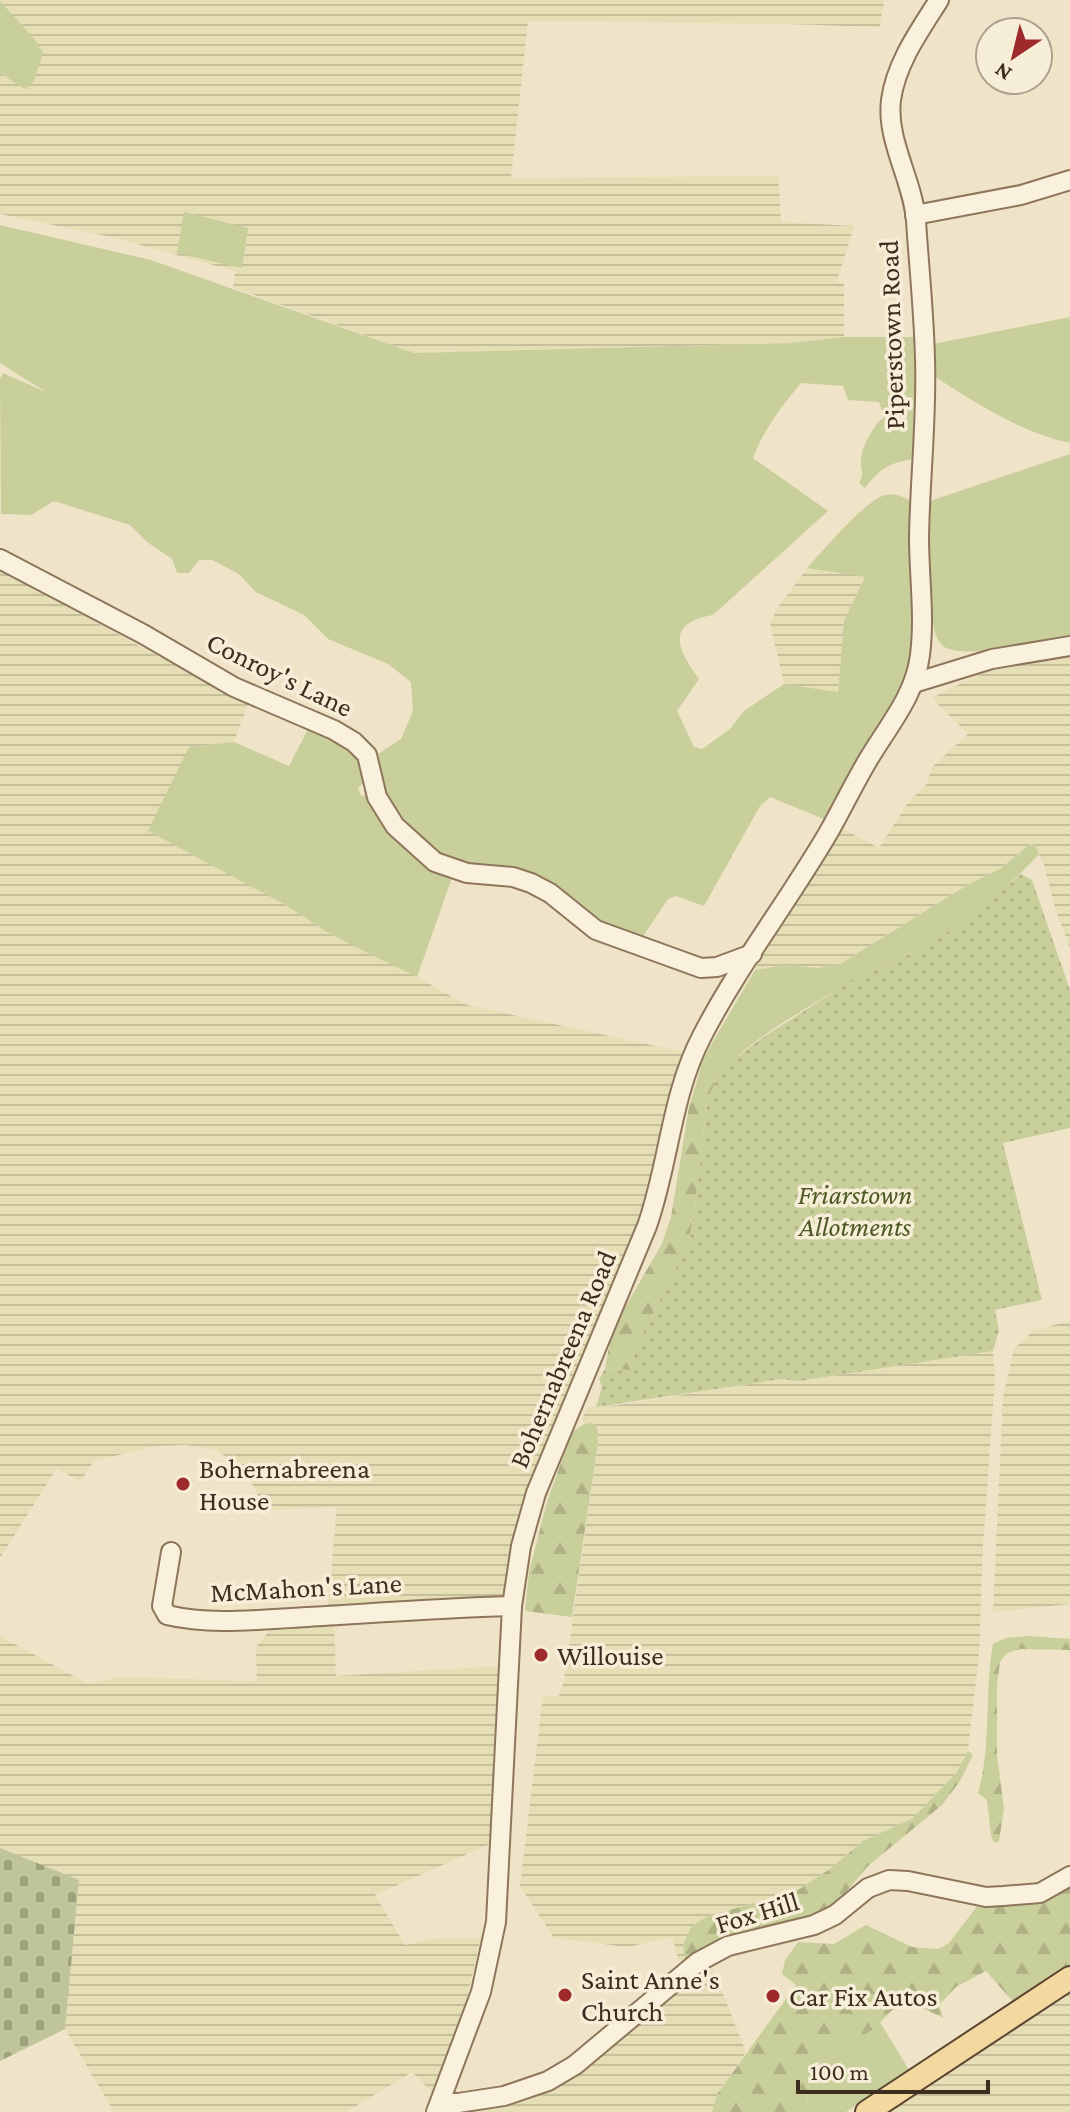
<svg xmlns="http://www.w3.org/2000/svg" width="1070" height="2112" viewBox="0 0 1070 2112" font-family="'Crimson Pro',serif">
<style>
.farmland{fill:url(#farmland-rules)}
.grass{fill:#c9cf9b}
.forest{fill:url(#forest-firs)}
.cemetery{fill:url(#cemetery-stones)}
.garden{fill:url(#garden-dots)}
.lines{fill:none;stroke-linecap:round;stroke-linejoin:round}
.minor-casing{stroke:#8d765c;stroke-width:22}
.major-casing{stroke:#5b4430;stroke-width:26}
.minor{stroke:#faf1dc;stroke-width:18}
.major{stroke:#f3d9a0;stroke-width:22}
.poi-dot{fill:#9e2a2b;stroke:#f7eed8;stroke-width:3}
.labels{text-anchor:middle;stroke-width:7;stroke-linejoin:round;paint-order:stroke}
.street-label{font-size:28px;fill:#3d2e20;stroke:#f7eed8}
.park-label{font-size:28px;font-style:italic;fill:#4d5a26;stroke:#f7eed8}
.poi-label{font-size:28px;fill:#3d2e20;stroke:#f7eed8;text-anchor:start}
</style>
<defs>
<pattern id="farmland-rules" width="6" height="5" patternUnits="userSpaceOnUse" patternTransform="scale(2)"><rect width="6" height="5" fill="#e6deb5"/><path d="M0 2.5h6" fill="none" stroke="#c6bf9b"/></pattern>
<pattern id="forest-firs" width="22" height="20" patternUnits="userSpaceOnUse" patternTransform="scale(2)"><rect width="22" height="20" fill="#c9cf9b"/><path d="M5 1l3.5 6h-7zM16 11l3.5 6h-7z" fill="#aeb285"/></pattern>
<pattern id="cemetery-stones" width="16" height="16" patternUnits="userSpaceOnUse" patternTransform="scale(2)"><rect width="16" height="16" fill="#bfc49a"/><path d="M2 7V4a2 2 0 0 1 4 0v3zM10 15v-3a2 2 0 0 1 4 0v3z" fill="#9ca07d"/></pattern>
<pattern id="garden-dots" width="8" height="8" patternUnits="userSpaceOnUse" patternTransform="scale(2)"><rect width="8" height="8" fill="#c9cf9b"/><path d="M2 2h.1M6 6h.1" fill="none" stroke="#aeb285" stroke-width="1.8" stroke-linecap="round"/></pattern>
</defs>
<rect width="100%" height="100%" fill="#f0e4c8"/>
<g class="farmland">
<path d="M0,0H884L880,27L787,24L528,21L511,178L778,176L781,222L854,226L837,281L844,284V337L790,343L414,353L233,287L235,271L111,237L0,214Z"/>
<path d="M807,568L865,576L844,621L838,692L784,684L770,623L777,609Z"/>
<path d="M0,570L154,654L249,701L234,742L188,747L284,904L330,934L391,962L467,1005L683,1052L670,1095L654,1175L643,1213L532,1481L513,1541L503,1598L328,1610L337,1507L265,1510L247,1473L217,1450L186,1445L156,1446L94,1461L80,1482L57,1468L0,1558Z"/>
<path d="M1070,658V948L1056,911L1044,865L1034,844L1029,845L1000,869L969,884L840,964L818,968L787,965L755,970L762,950L841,828L879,848L907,804L927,784L932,767L968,734L932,698L976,676L998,669Z"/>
<path d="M1070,1321V1604L993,1612L1003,1396L1014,1349L1034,1330Z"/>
<path d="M993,1351L995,1377L983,1546L979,1655L968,1751L956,1773L913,1818L863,1841L830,1869L798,1890L706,1917L691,1927L683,1945L685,1960L679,1961L672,1937L628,1947L554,1938L520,1886L543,1696H559L564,1681L598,1442L592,1423L584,1424L582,1419L588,1407L618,1405L782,1379L799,1381Z"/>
<path d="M334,1621L336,1676L498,1666L490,1844L375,1895L405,1945L436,1938H481L462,2018L434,2094L412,2072L346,2112H114L65,2029L79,1880L0,1848V1636L88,1684L119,1677L257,1681L256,1647L275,1624Z"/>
<path d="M711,1964L746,2052L717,2094L712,2112H466L548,2091L580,2070Z"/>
<path d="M1070,1992V2112H884L959,2063Z"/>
</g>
<g class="grass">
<path d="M0,1L36,41L43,53L34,81L25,89L0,73Z"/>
<path d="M184,212L248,228L242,268L177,253Z"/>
<path d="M0,225L151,260L414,353L790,343L844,337H917V458C890,463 882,466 865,488L859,483C865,473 860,468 861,458C863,444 874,425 884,417L879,402L848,400L843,386L801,383C781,407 764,429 753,458L828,511L713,615C665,623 677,650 699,679L677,711L694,747L702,749L730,729L744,711L784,684L838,692L844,621L865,577L807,568C823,551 864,501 885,495C894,493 901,496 909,500L913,653L906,683L826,820L770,797L760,806L704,906L676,896L668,899L640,941L618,934L565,899L451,862L429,849L407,828L391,807L381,788L375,756L401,739L413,711L411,682L388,664L328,639L304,615L256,592L239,574L212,560H199L189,573H177L172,559L147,542L130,525L54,501L31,515L1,514L0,379L3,373L46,392L0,363Z"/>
<path d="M1070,317V443C1022,433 975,403 934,376L933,344Z"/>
<path d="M1070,454V635C1047,642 962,661 943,646C922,628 927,528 930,501Z"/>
<path d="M309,727C347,741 354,740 365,781L358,788L361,796L369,795L453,875L417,977L330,934L284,904L148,831L189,747L234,742L289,766Z"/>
<path d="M1034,844L1039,854C996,902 926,955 863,973C818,1004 751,1035 717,1077L699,1074L702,1060L755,970L787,965L818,968L840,964L969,884L1000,869L1029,845Z"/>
<path d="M880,2022L909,2070L846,2112H809C801,2082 821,2060 837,2037L874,2029Z"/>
</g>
<g class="forest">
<path d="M699,1074L717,1077L707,1102L694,1215L688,1244L635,1349L631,1370L605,1369L611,1336L621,1314L662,1244L671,1217L689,1107Z"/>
<path d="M592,1423L597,1428L598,1442L572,1617L525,1611L529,1572L547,1502L572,1432L584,1424Z"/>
<path d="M1029,1636L1070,1639V1650L1021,1649L1007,1653L1000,1662L997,1685V1755L1004,1809L999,1841L994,1843L991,1835L987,1800L978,1793C992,1745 984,1693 993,1644L1006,1638Z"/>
<path d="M968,1751L973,1755L960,1781L942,1805L868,1866L842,1897L822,1911L799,1919L747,1930L720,1939L685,1960L683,1945L691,1927L706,1917L798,1890L830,1869L863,1841L913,1818L956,1773Z"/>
<path d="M1070,1881V1965L1014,2003L986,1971L956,1987L939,2005L943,2018L927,2010L907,2005L892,2010L874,2029L856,2039L837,2037C821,2060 801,2082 809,2112H712L717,2094L796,1985L782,1974L785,1960L798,1942L834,1944L866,1925L912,1947L938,1949L949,1943L978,1905Z"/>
</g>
<path class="cemetery" d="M0,1848L79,1880L65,2029L0,2061Z"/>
<path class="garden" d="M1021,874L1032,880L1070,990V1128L1003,1143L1042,1300L995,1310L999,1331L993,1351L799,1381L782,1379L596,1407L602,1387L599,1379L605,1369L631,1370L635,1349L688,1244L694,1215L707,1102L717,1077L728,1064L759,1040L863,973C922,956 976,914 1021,874Z"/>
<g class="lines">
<defs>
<g id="minor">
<path d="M915,215L1021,195L1070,180"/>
<path d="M0,559L143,634L234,687L334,730L354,742L367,755L377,797L395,826L435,862L467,873L513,877L531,883L550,893L596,930L701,968L717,967L752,954"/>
<path d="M914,683L992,659L1070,646"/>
<path d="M171,1552L162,1606L167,1615C213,1626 262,1619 308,1617C376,1613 444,1608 512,1606"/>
<path d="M441,2103H458L504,2096L548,2081L575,2065L698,1962L728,1946L814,1925L835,1915L868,1888L889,1880L908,1881L986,1897L1003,1896L1040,1893L1070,1876"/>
<path d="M436,2112L481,1992L496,1922L512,1606L521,1546L536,1493L647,1226C669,1164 671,1095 702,1036C738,966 787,903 827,835C841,811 853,785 868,760C888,726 915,696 920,655C925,616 919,576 919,537C920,478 927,418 925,359C924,313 919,267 916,221C913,180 886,141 891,100C896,63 920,30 939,0"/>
</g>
<path id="major" d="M867,2112L1070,1978"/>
</defs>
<use href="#minor" class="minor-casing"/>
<use href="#major" class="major-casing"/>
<use href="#minor" class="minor"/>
<use href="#major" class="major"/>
</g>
<g class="poi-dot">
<circle cx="183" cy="1484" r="8"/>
<circle cx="541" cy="1655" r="8"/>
<circle cx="565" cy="1995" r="8"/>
<circle cx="773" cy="1996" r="8"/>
</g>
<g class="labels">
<g class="street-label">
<text transform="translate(891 335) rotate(-92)" y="10">Piperstown Road</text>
<text transform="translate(280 674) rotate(26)" y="10">Conroy's Lane</text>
<text transform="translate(562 1359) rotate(-67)" y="10">Bohernabreena Road</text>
<text transform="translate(306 1587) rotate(-3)" y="10">McMahon's Lane</text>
<text transform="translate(757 1912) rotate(-17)" y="10">Fox Hill</text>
</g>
<g class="park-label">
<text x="855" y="1204">Friarstown<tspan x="855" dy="32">Allotments</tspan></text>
</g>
<g class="poi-label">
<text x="199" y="1478">Bohernabreena<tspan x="199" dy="32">House</tspan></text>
<text x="557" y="1665">Willouise</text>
<text x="581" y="1989">Saint Anne's<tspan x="581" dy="32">Church</tspan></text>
<text x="789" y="2006">Car Fix Autos</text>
</g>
</g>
<g transform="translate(1014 56) rotate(215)"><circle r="38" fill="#f7eed8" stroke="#ada18e" stroke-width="2"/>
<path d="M0-6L14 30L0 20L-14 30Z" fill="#9e2a2b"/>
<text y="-12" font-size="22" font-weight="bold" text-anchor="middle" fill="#3d2e20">N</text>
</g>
<path d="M798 2080v12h190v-12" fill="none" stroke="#3d2e20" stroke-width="4"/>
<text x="810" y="2080" font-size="24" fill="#3d2e20" stroke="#f7eed8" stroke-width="6" paint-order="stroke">100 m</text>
</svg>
